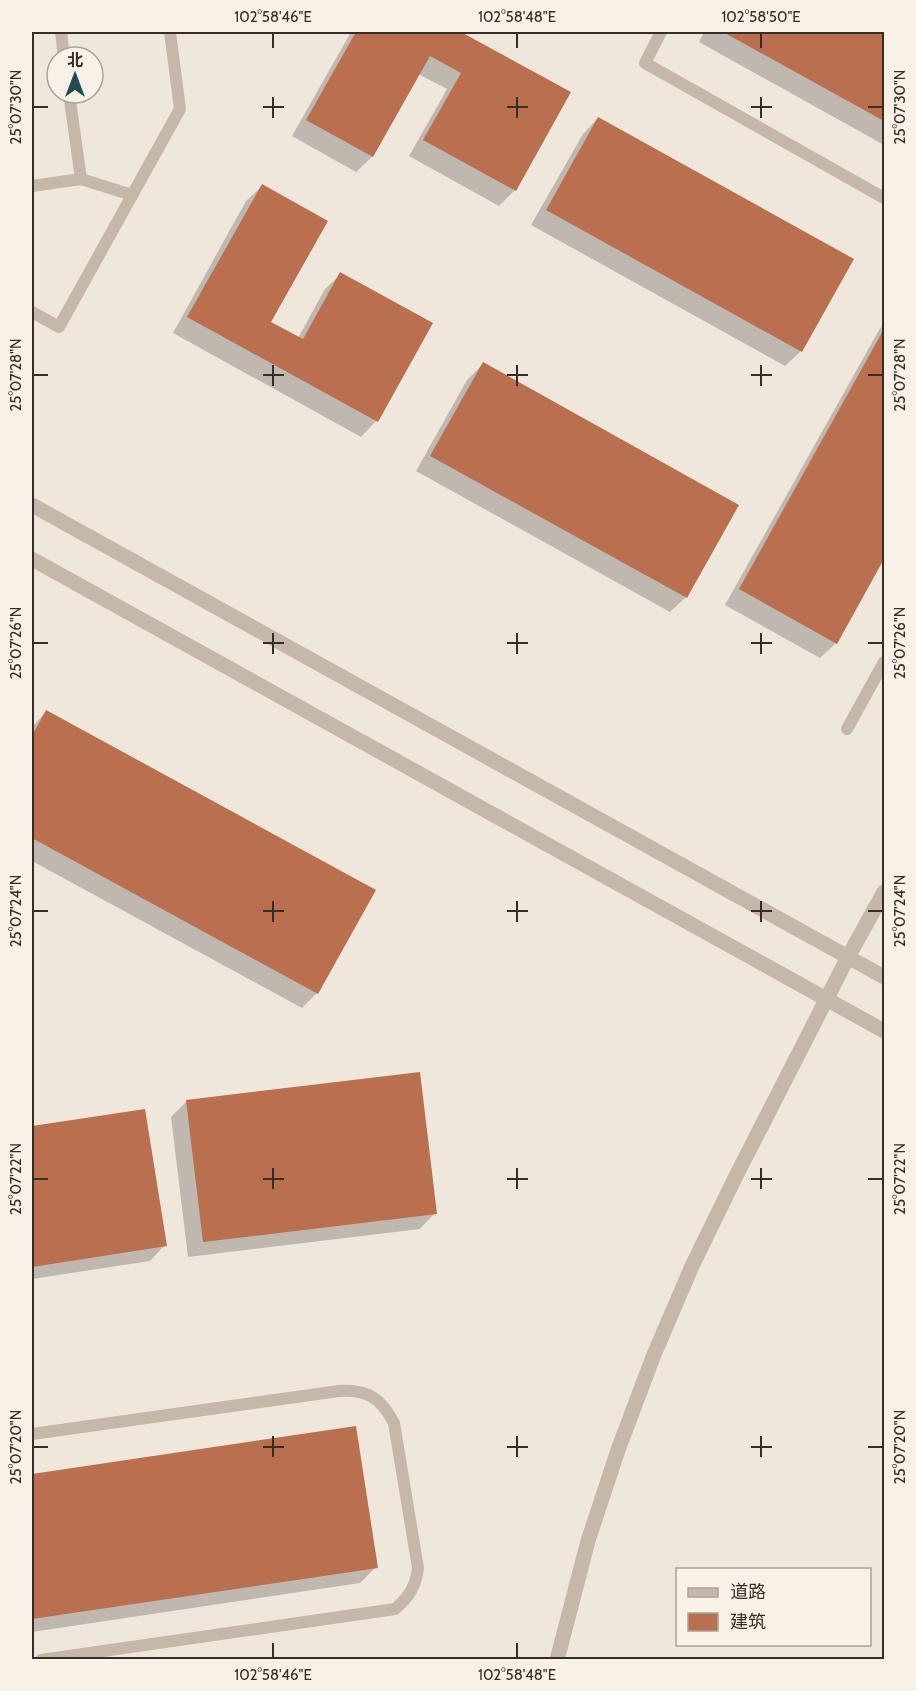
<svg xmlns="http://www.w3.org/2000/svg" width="916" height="1691" viewBox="0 0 916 1691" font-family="Cabin,'Noto Sans SC',sans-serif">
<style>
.shadow{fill:#0003}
.building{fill:#ba6f4f}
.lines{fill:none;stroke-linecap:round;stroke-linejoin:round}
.service{stroke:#c6b8a9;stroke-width:12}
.tertiary{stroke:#c6b8a9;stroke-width:15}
.ticks{fill:none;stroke:#342d28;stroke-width:2}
.neatline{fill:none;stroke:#342d28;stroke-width:2}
.ticks-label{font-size:15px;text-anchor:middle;fill:#342d28}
</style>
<rect width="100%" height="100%" fill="#efe7dc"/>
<g class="shadow">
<path d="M351,32H458L569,93L515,190L499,206L409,156L447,89L418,74L372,157L356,172L292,136Z"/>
<path d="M704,32H884V145L699,42Z"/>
<path d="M598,118L801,351L785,366L531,225L583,134Z"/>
<path d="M262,186L269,323L298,338L325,289L341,274L431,324L376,421L361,437L173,333L246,201Z"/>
<path d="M884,324V556L836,643L820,658L725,605L879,330Z"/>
<path d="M483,364L686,597L670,612L416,471L467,380Z"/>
<path d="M46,712L317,993L302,1008L32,861V727Z"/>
<path d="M187,1101L435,1213L420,1229L188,1257L171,1117Z"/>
<path d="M144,1111L165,1245L150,1261L32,1279V1128Z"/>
<path d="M355,1427L376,1567L360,1583L32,1632V1476Z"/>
</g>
<g class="building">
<path d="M356,32H461L571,92L516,191L423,140L461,73L430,56L373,157L306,120Z"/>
<path d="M723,32H884V121Z"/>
<path d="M598,117L854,259L802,352L546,210Z"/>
<path d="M262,184L328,221L271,322L303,339L340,272L433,323L378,422L187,317Z"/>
<path d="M884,329V559L837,644L739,589Z"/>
<path d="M483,362L739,505L687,598L430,456Z"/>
<path d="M46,710L376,890L318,994L32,838V736Z"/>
<path d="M420,1072L437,1214L203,1242L186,1100Z"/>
<path d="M145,1109L167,1246L32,1267V1126Z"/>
<path d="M356,1426L378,1568L32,1619V1474Z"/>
</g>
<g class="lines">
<g class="service">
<path d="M61,32L64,57"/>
<path d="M661,32L645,63L884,198"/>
<path d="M69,93L81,179"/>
<path d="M32,186L81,179L132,195"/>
<path d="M32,312L59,327L180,109L170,32"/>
<path d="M847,729L884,662"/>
<path d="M32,1434L339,1391C367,1389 381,1398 394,1423L418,1568C416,1586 409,1597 395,1609L41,1660"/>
</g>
<g class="tertiary">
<path d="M32,505L884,977"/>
<path d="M32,559L884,1031"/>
<path d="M557,1660L588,1541L618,1450L653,1357L692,1266L736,1176L848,957L884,892"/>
</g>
</g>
<path class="ticks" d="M273,33V48M517,33V48M761,33V48M273,97V118M517,97V118M761,97V118M33,107H48M263,107H284M507,107H528M751,107H772M868,107H883M273,365V386M517,365V386M761,365V386M33,375H48M263,375H284M507,375H528M751,375H772M868,375H883M273,633V654M517,633V654M761,633V654M33,643H48M263,643H284M507,643H528M751,643H772M868,643H883M273,901V922M517,901V922M761,901V922M33,911H48M263,911H284M507,911H528M751,911H772M868,911H883M273,1168V1189M517,1168V1189M761,1168V1189M33,1179H48M263,1179H284M507,1179H528M751,1179H772M868,1179H883M273,1436V1457M517,1436V1457M761,1436V1457M33,1447H48M263,1447H284M507,1447H528M751,1447H772M868,1447H883M273,1643V1658M517,1643V1658"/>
<rect width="916" height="1691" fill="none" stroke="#f8f1e8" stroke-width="66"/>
<rect x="676" y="1568" width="195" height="78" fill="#f8f1e8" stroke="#aaa39b" stroke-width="1.5"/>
<rect x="688" y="1588" width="30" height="9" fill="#c6b8a9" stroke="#aaa39b" stroke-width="1.5"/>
<text x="730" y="1598" font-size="18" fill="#342d28">道路</text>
<rect x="688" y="1613" width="30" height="18" fill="#ba6f4f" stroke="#aaa39b" stroke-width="1.5"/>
<text x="730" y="1628" font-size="18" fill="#342d28">建筑</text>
<g transform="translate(75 75)"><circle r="28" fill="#f8f1e8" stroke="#aaa39b" stroke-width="1.5"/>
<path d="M0-4.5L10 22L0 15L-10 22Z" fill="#224c52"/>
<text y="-9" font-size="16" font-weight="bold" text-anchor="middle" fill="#342d28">北</text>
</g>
<rect x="33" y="33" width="850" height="1625" class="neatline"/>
<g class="ticks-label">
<text x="273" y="22">102°58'46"E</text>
<text x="517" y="22">102°58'48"E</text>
<text x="761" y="22">102°58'50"E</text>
<text transform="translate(16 107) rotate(-90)" y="5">25°07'30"N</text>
<text transform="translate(900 107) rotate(-90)" y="5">25°07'30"N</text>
<text transform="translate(16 375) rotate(-90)" y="5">25°07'28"N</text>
<text transform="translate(900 375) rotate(-90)" y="5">25°07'28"N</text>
<text transform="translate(16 643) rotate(-90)" y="5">25°07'26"N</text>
<text transform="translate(900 643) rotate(-90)" y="5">25°07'26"N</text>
<text transform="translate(16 911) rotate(-90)" y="5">25°07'24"N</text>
<text transform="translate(900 911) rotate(-90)" y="5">25°07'24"N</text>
<text transform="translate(16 1179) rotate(-90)" y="5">25°07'22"N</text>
<text transform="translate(900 1179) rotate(-90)" y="5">25°07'22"N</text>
<text transform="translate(16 1447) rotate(-90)" y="5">25°07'20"N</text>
<text transform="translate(900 1447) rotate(-90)" y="5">25°07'20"N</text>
<text x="273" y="1680">102°58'46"E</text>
<text x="517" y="1680">102°58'48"E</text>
</g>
</svg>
